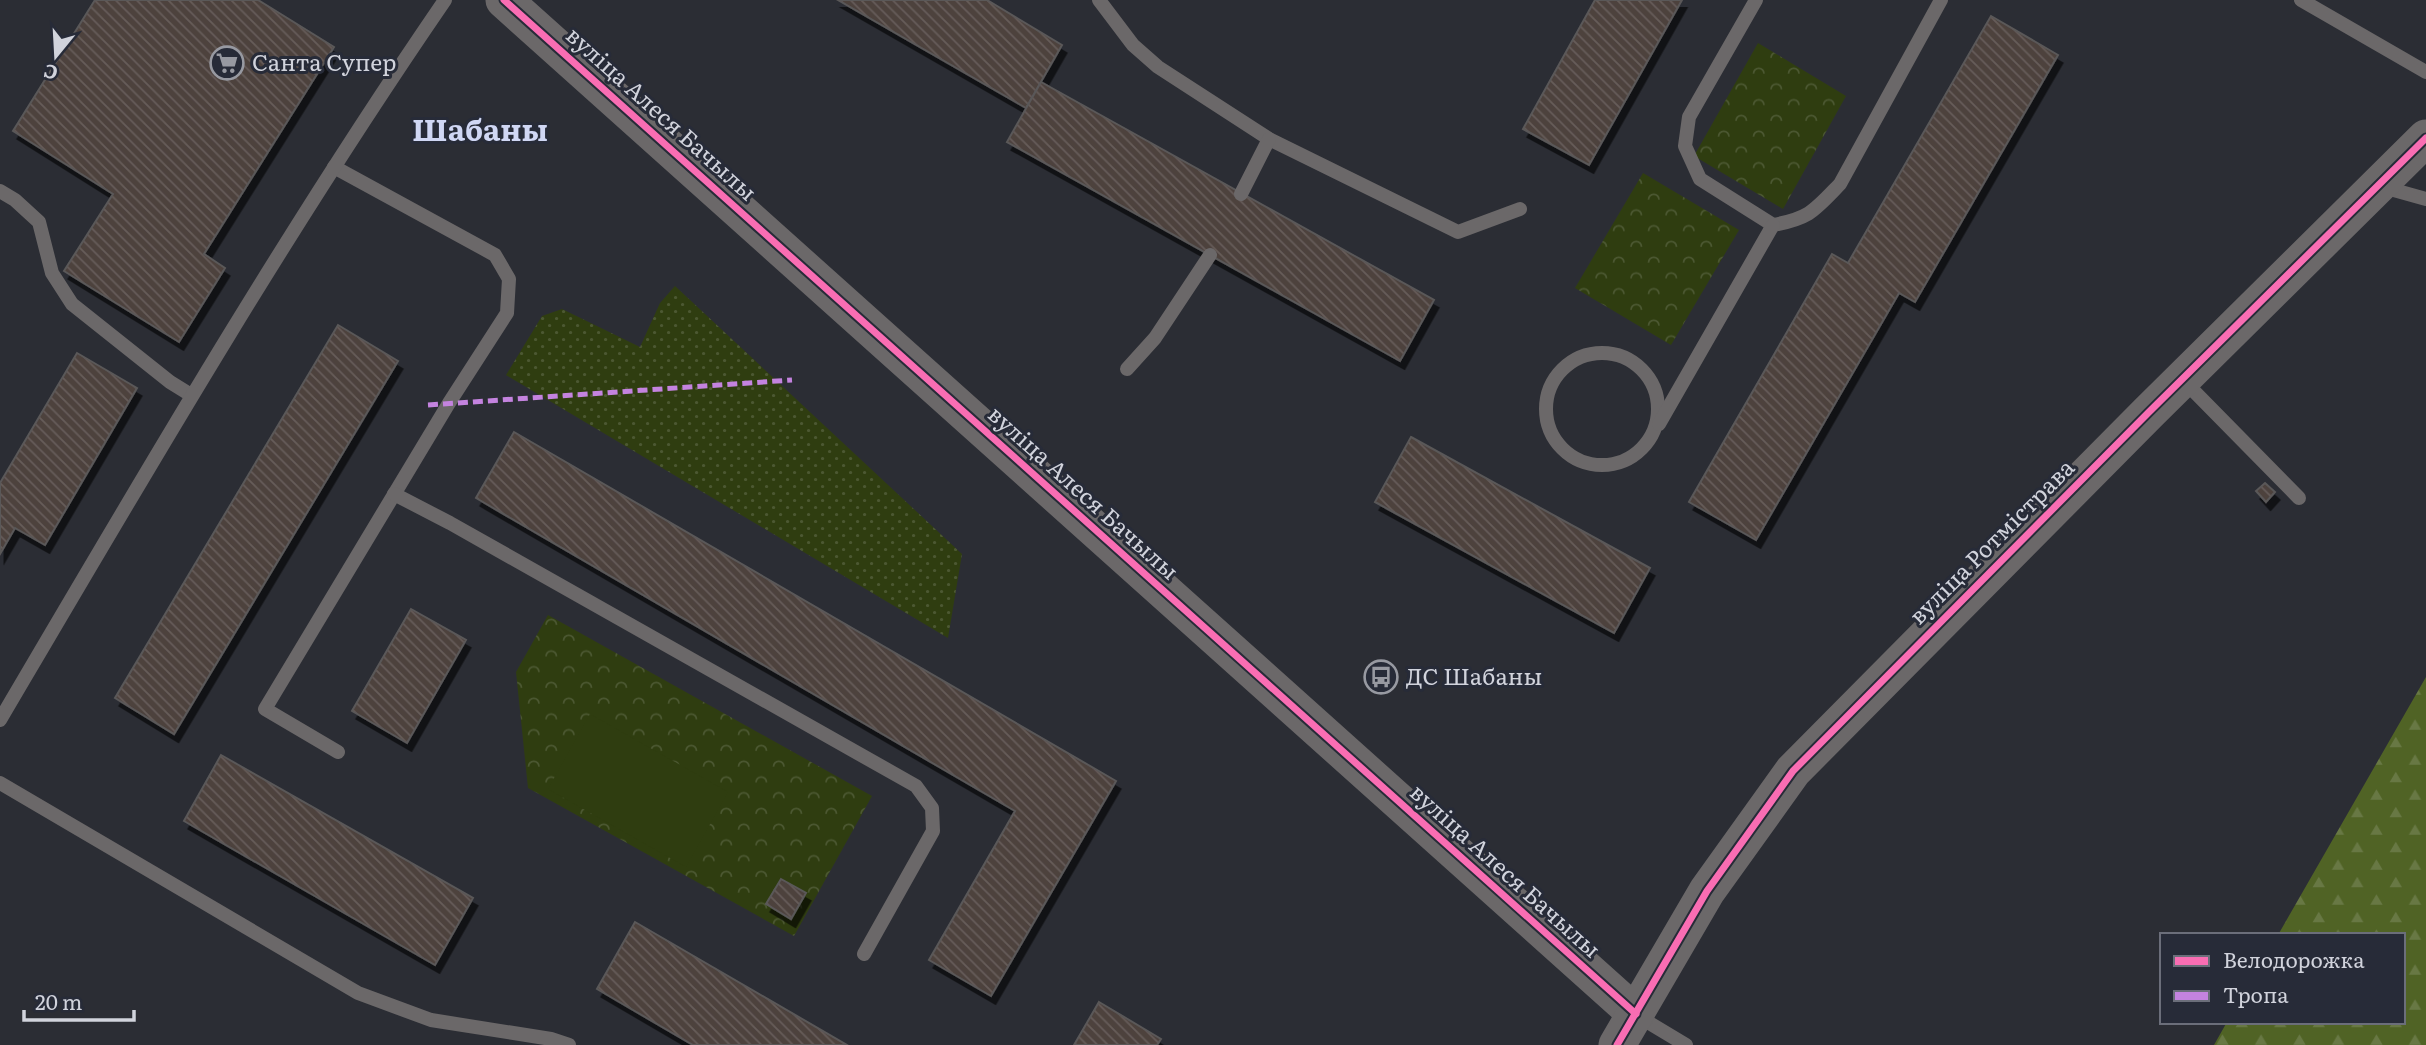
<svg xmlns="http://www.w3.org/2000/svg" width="2426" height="1045" viewBox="0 0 2426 1045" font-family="Literata,serif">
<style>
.grass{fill:url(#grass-dots)}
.forest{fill:url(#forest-firs)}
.park{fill:url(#park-crowns)}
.garden{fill:#2f3d10}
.building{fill:url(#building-back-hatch);stroke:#5a5859;stroke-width:2;filter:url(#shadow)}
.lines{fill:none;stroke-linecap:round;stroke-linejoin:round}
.service{stroke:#6b6869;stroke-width:14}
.tertiary{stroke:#6b6869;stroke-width:37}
.quiet{stroke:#c483df;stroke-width:5;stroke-dasharray:10 5;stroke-linecap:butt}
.cycleway-casing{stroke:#272b38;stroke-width:11}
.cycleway{stroke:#f96db3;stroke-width:7}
.labels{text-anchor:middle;stroke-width:6;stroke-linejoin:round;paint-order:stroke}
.poi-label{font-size:23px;fill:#d1d3dc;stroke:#272b38;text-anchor:start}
.street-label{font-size:23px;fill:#d1d3dc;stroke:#272b38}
.district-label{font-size:30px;font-weight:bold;fill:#d0d7f4;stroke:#272b38}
</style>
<defs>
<pattern id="grass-dots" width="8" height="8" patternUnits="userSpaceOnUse" patternTransform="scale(1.75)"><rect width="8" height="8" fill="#2f3d10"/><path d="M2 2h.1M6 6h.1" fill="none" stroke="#4c5832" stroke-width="1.8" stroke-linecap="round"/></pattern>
<pattern id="forest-firs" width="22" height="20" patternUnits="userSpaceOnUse" patternTransform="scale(1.75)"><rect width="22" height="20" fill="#506325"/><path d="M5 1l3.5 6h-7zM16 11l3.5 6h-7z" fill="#687844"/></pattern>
<pattern id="park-crowns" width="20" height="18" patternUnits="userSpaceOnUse" patternTransform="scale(1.75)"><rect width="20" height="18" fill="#2f3d10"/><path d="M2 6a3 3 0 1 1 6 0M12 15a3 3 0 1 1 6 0" fill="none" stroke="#4c5832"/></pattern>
<pattern id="building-back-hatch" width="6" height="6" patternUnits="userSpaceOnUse" patternTransform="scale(1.75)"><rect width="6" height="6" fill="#4d423e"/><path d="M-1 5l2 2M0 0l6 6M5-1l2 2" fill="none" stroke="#665c59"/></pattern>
<filter id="shadow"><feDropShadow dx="4.5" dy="8" stdDeviation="0" flood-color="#0009"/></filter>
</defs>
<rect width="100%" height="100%" fill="#2b2d34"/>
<path class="grass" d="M675,286L962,554L948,638L506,375L542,316L562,309L640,347L660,303Z"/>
<path class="forest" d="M2426,677V1045H2214L2227,1022H2403V935H2278Z"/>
<g class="park">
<path d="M1758,43L1846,96L1783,209L1694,156Z"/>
<path d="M1643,173L1739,230L1671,345L1575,288Z"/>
<path d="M548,615L872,796L794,936L528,788L516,672Z"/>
</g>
<path class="garden" d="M590,714L728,792L686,867L548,789Z"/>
<g class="building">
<path d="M95,0H258L334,47L204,254L225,268L179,342L64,271L113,194L13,131Z"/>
<path d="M838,0H987L1062,45L1026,108Z"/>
<path d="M1595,0H1682L1589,165L1523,129Z"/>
<path d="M1991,16L2058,55L1915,302L1899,293L1756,540L1689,502L1832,254L1848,263Z"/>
<path d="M1041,82L1434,300L1400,361L1007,142Z"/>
<path d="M338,325L398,361L174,734L115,698Z"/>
<path d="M77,353L137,388L45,545L15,528L0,554V483Z"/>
<path d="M514,432L1116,781L991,996L929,960L1015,811L476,498Z"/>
<path d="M1411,437L1650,568L1614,633L1375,502Z"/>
<path d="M2265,483L2275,492L2266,502L2256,491Z"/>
<path d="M411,609L466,640L407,743L352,711Z"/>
<path d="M221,755L473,898L435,965L184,821Z"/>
<path d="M781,879L806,893L791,919L766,904Z"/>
<path d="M635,922L847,1045H693L597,989Z"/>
<path d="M1099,1002L1161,1039L1157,1045H1074Z"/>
</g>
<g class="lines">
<g class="service">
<path d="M1099,0L1133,45L1158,67L1269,139L1458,232L1520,209"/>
<path d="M1756,0L1689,117L1685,146L1700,179L1773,225C1810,218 1814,211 1840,184L1941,0"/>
<path d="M2301,0L2426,72"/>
<path d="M334,167L495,255L509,279L507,313L449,403L265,709L338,752"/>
<path d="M2383,187L2426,199"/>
<path d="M0,191L15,200L39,222L52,273L72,304L170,382L191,395"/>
<path d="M1241,194L1269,139"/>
<circle cx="1602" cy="409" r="56"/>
<path d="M1127,369L1155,338L1210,255"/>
<path d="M2183,380L2299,498"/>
<path d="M1659,424L1773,225"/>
<path d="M394,494L450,523L916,786L932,808L933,831L864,954"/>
<path d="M0,720C143,477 285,233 445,0"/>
<path d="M0,783L358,993L431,1020L551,1039L569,1045"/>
<path d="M1636,1015L1686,1045"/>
</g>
<g class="tertiary">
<path d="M504,0L1636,1014"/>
<path d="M1617,1045L1707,891L1793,771L2149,412L2426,138"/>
</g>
<path class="quiet" d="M428,405L792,380"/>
<defs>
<g id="cycleway">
<path d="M504,0L1636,1014"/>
<path d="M1617,1045L1707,891L1793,771L2149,412L2426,138"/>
</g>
</defs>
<use href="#cycleway" class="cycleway-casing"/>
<use href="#cycleway" class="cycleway"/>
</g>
<defs>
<symbol id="supermarket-ring" viewBox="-11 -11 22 22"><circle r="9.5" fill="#272b38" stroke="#9799a1" stroke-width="1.5"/><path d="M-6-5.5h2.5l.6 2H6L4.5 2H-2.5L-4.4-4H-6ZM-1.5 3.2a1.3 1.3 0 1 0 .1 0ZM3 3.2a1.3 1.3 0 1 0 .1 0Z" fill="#9799a1"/></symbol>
<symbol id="bus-ring" viewBox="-11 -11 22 22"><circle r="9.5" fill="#272b38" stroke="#9799a1" stroke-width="1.5"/><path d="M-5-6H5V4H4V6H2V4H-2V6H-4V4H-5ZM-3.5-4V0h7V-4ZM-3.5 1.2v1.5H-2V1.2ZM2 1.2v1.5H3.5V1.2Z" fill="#9799a1"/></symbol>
</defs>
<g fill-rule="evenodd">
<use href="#supermarket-ring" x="208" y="44" width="38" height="38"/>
<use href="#bus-ring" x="1362" y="658" width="38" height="38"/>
</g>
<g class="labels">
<g class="poi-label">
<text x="252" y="71">Санта Супер</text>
<text x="1406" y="685">ДС Шабаны</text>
</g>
<g class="street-label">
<text transform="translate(661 114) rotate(42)" y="8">вуліца Алеся Бачылы</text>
<text transform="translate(1083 493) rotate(42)" y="8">вуліца Алеся Бачылы</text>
<text transform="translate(1992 542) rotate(-45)" y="8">вуліца Ротмістрава</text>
<text transform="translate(1505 871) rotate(42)" y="8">вуліца Алеся Бачылы</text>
</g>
<g class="district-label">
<text x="480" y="141">Шабаны</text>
</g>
</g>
<rect x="2160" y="933" width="245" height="91" fill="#272b38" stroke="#6b6e7a" stroke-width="2"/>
<rect x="2174" y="956" width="35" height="10" fill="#f96db3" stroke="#6b6e7a" stroke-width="2"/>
<text x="2223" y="968" font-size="21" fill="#d1d3dc">Велодорожка</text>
<rect x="2174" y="991" width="35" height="10" fill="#c483df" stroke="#6b6e7a" stroke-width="2"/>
<text x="2223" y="1003" font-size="21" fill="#d1d3dc">Тропа</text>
<g transform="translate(56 56) rotate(198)" stroke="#272b38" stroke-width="5" paint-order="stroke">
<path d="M0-5L12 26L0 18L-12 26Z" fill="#d1d3dc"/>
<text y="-10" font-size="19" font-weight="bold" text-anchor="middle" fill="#d1d3dc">С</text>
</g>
<path d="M24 1010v10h110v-10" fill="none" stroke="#d1d3dc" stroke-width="3.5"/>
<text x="35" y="1010" font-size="21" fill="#d1d3dc" stroke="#272b38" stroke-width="5" paint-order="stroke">20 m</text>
</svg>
